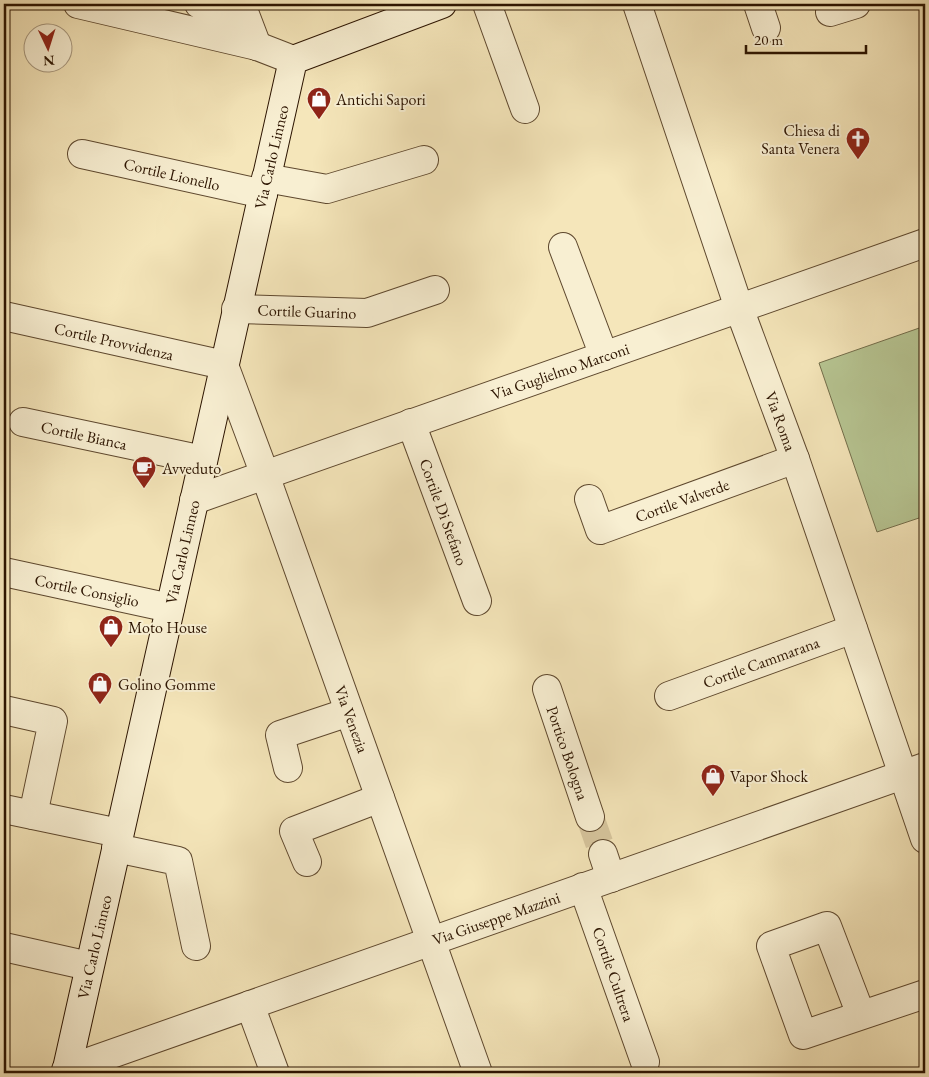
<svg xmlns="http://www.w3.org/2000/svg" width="929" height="1077" viewBox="0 0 929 1077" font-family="'EB Garamond',serif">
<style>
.green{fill:#b7c693;stroke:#726d4a}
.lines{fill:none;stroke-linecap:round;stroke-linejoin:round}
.street-tunnel{stroke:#d7c69e;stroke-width:28;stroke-dasharray:28 14;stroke-linecap:butt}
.street-casing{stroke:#5e482e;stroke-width:30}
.secondary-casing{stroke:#2c1400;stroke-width:30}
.street{stroke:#f8efd2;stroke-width:28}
.secondary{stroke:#f8efd2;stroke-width:28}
.labels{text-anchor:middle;stroke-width:4;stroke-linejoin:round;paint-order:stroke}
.poi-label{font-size:16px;fill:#2c1400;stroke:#f8efd2;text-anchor:start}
.street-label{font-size:16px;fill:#2c1400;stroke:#f8efd2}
</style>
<rect width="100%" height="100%" fill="#f5e6ba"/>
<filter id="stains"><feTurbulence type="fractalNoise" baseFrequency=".004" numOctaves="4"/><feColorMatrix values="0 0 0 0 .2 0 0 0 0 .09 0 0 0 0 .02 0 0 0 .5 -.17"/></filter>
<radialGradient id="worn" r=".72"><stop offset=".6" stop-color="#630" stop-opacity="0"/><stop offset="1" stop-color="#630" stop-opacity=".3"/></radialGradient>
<path class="green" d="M925,326V516L877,532L819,363Z"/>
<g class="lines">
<path class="street-tunnel" d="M590,817L603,854"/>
<defs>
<g id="street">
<path d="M78,4L257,46"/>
<path d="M199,4L257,46L293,60"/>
<path d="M241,4L257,46"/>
<path d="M487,4L525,109"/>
<path d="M637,4L739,308L795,459L925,839"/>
<path d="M758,4L766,28"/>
<path d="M830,12L856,4"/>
<path d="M82,154L263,194"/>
<path d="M266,178L327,189L424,160"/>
<path d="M563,247L604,356"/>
<path d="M236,309L367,313L435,290"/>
<path d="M4,316L224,365L265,475L478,1073"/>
<path d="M23,422L203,460"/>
<path d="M411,423L477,601"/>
<path d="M589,499L600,530L795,459"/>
<path d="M194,500L925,243"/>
<path d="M4,572L170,608"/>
<path d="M547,689L590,817"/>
<path d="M669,696L853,629"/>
<path d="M4,710L53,721L33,815"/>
<path d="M288,768L280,735L349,712"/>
<path d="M4,809L119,833"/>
<path d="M116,848L178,861L196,946"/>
<path d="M603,854L611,878"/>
<path d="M307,862L294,831L380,798"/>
<path d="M583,887L645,1062"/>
<path d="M4,947L89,966"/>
<path d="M250,1005L275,1073"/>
<path d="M861,1015L827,926L771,946L803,1035L925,994"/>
<path d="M66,1070L925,767"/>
</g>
<path id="secondary" d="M66,1073L293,60L442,4"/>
</defs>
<use href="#street" class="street-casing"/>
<use href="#secondary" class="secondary-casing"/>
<use href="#street" class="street"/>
<use href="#secondary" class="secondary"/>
</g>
<defs>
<symbol id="shop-pin" viewBox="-11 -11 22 30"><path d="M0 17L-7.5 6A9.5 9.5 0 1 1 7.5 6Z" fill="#8f2418" stroke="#f8efd2"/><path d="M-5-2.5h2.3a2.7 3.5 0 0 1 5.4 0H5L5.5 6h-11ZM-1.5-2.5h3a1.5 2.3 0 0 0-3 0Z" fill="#fff"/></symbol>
<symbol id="church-pin" viewBox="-11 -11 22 30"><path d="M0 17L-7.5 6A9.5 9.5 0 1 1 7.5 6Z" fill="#8f2418" stroke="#f8efd2"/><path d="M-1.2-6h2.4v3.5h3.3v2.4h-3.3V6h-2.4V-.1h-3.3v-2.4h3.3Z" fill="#fff"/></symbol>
<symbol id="cafe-pin" viewBox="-11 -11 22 30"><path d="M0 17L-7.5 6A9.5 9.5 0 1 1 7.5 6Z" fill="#8f2418" stroke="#f8efd2"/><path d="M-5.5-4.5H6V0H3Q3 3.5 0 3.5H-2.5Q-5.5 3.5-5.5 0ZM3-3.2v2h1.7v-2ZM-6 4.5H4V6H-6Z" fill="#fff"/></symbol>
</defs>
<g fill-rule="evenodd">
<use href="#shop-pin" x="305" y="85" width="28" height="38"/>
<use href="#church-pin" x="844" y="125" width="28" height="38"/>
<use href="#cafe-pin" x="130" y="454" width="28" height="38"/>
<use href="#shop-pin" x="97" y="613" width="28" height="38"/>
<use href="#shop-pin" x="86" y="670" width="28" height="38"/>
<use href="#shop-pin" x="699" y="762" width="28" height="38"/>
</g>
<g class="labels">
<g class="poi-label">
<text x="336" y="105">Antichi Sapori</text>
<text x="840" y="136" text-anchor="end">Chiesa di<tspan x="840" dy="18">Santa Venera</tspan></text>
<text x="162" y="474">Avveduto</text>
<text x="128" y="633">Moto House</text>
<text x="118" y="690">Golino Gomme</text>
<text x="730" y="782">Vapor Shock</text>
</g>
<g class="street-label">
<text transform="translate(271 157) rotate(-77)" y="6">Via Carlo Linneo</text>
<text transform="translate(172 174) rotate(13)" y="6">Cortile Lionello</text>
<text transform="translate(307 311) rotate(2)" y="6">Cortile Guarino</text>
<text transform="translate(114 341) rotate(13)" y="6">Cortile Provvidenza</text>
<text transform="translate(560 371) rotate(-19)" y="6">Via Guglielmo Marconi</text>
<text transform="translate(781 421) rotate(70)" y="6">Via Roma</text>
<text transform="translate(84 435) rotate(12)" y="6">Cortile Bianca</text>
<text transform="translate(682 500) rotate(-20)" y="6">Cortile Valverde</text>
<text transform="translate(444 512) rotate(70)" y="6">Cortile Di Stefano</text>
<text transform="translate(182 552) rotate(-77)" y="6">Via Carlo Linneo</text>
<text transform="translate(87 590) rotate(12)" y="6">Cortile Consiglio</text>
<text transform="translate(761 662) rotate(-20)" y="6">Cortile Cammarana</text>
<text transform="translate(352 719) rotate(70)" y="6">Via Venezia</text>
<text transform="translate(568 753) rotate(71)" y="6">Portico Bologna</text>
<text transform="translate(496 918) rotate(-19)" y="6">Via Giuseppe Mazzini</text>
<text transform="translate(94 947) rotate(-77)" y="6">Via Carlo Linneo</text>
<text transform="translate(614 974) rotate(71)" y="6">Cortile Cultrera</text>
</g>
</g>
<rect width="929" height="1077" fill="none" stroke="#f5e6ba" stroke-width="20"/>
<rect x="5" y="5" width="919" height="1067" fill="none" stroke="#2c1400" stroke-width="2.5"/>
<rect x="10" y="10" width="909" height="1057" fill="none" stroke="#2c1400"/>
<g transform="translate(48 48) rotate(176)"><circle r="24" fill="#f8efd2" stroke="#a6977e"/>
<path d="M0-4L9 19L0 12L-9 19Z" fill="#8f2418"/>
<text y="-8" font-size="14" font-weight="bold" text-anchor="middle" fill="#2c1400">N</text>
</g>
<path d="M746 45v8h120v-8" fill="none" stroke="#2c1400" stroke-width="2.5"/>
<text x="754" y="45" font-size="15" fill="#2c1400" stroke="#f8efd2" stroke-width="4" paint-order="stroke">20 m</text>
<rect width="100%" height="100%" filter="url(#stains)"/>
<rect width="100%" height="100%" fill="url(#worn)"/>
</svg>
